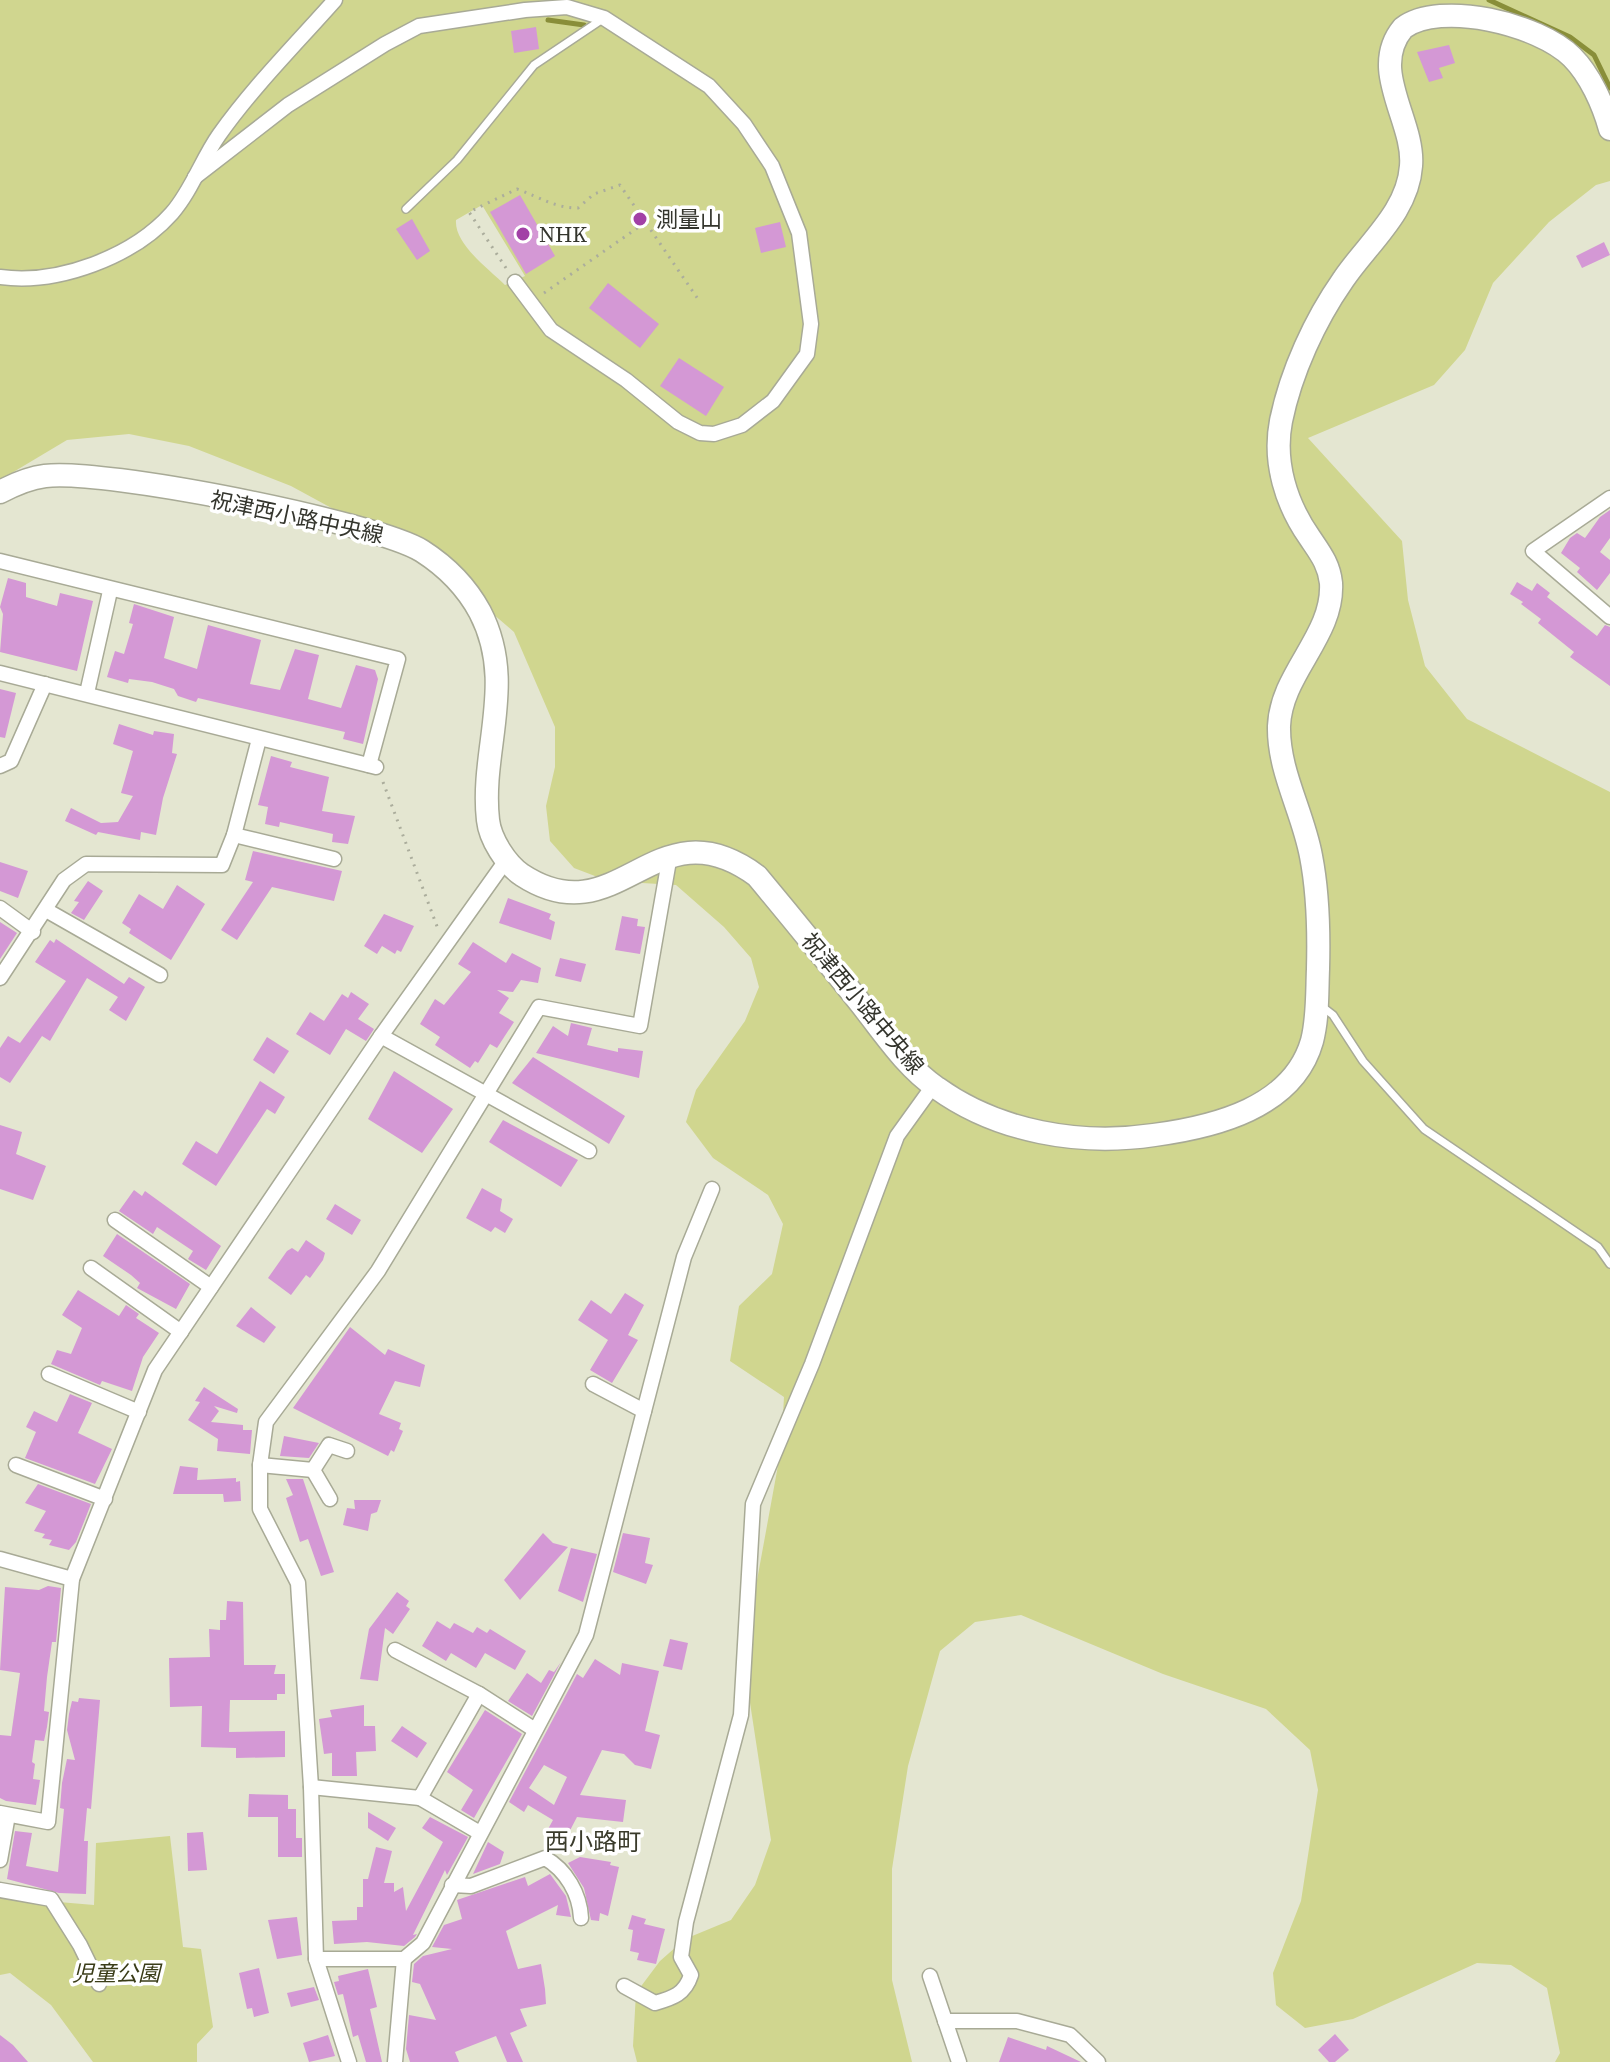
<svg xmlns="http://www.w3.org/2000/svg" width="1610" height="2062" viewBox="0 0 1610 2062" font-family="'Source Serif 4','Noto Sans JP',serif">
<style>
.green{fill:#d0d68f;fill-rule:evenodd}
.lines{fill:none;stroke-linecap:round;stroke-linejoin:round}
.stream{stroke:#898e39;stroke-width:5}
.building{fill:#d498d5;fill-rule:evenodd}
.service-casing{stroke:#a8aa96;stroke-width:10}
.minor-casing{stroke:#a8aa96;stroke-width:17}
.secondary-casing{stroke:#a8aa96;stroke-width:25}
.path{stroke:#abad9c;stroke-width:3;stroke-dasharray:2 6;stroke-linecap:butt}
.service{stroke:#fff;stroke-width:7}
.minor{stroke:#fff;stroke-width:14}
.secondary{stroke:#fff;stroke-width:22}
.poi-dot{fill:#a240a6;stroke:#fff;stroke-width:3}
.labels{text-anchor:middle;stroke-width:7;stroke-linejoin:round;paint-order:stroke}
.poi-label{font-size:22px;fill:#34352d;stroke:#fff;text-anchor:start}
.street-label{font-size:22px;fill:#34352d;stroke:#fff}
.park-label{font-size:22px;font-style:italic;fill:#3a3c18;stroke:#fff}
.neighbourhood-label{font-size:24px;fill:#3a3b2b;stroke:#fff}
</style>
<rect width="100%" height="100%" fill="#e4e6d1"/>
<g class="green">
<path d="M0,0H1610V181L1596,185L1549,222L1493,283L1465,350L1434,385L1308,438L1402,541L1408,600L1425,666L1467,719L1610,792V2062H1555L1560,2053L1547,1988L1511,1965L1477,1963L1353,2019L1305,2028L1276,2005L1273,1973L1301,1901L1318,1790L1310,1750L1266,1709L1163,1674L1021,1615L975,1622L940,1651L908,1766L892,1869V1980L912,2062H637L633,2046L636,1993L660,1961L685,1939L731,1920L755,1885L771,1840L743,1657L781,1449L784,1397L730,1361L739,1306L772,1274L783,1224L768,1195L713,1158L686,1122L696,1090L745,1021L759,987L751,958L724,927L676,885L608,881L574,868L550,841L546,806L555,767V727L514,632L458,584L394,542L291,486L189,446L129,434L67,440L0,480ZM482,205L525,276L505,285C489,269 454,244 456,220Z"/>
<path d="M170,1836L183,1947L201,1949L213,2027L197,2044V2062H93L51,2005L10,1973L0,1975V1897L94,1905L96,1843Z"/>
</g>
<g class="lines">
<g class="stream">
<path d="M1489,0L1570,37L1594,55L1610,88"/>
<path d="M548,20L584,25"/>
</g>
</g>
<g class="building">
<path d="M536,27L539,49L514,53L511,31Z"/>
<path d="M1449,45L1455,63L1439,68L1443,78L1429,82L1417,52Z"/>
<path d="M520,195L555,256L526,274L490,212Z"/>
<path d="M412,219L430,251L417,260L396,229Z"/>
<path d="M780,222L786,247L761,253L755,228Z"/>
<path d="M1604,242L1610,255L1582,268L1576,256Z"/>
<path d="M608,283L659,324L640,348L589,308Z"/>
<path d="M679,358L724,387L706,416L660,386Z"/>
<path d="M1610,510V538L1600,552L1610,560V573L1597,590L1577,572L1580,568L1561,553L1570,538L1577,533L1585,538L1600,517Z"/>
<path d="M8,578L26,583V597L57,606L60,593L93,601L77,671L0,652L3,614L0,607Z"/>
<path d="M1517,582L1532,591L1537,583L1550,593L1547,597L1597,636L1605,625L1610,627V686L1570,657L1574,652L1538,623L1541,619L1521,604L1523,602L1510,594Z"/>
<path d="M134,604L174,617L164,658L197,669L208,625L261,640L250,684L280,690L295,649L319,655L308,699L341,708L356,665L375,670L378,679L363,744L343,739L345,732L198,698L196,702L178,696L174,689L152,682L129,679L128,683L107,677L115,651L124,654L133,624L129,623Z"/>
<path d="M0,689L16,693L5,738L0,737Z"/>
<path d="M119,724L153,735L154,731L174,734L172,753L177,754L163,798L156,835L141,832L140,840L98,832L96,835L65,821L71,808L101,823L118,822L133,796L121,793L133,751L113,744Z"/>
<path d="M271,756L292,762L290,767L329,777L322,811L355,816L348,844L332,842L333,834L280,822L279,827L265,824L268,807L258,805Z"/>
<path d="M253,851L342,871L334,901L272,887L237,940L221,930L253,882L245,880Z"/>
<path d="M0,862L28,871L18,898L0,891Z"/>
<path d="M88,881L103,891L84,920L71,913L79,902L74,901Z"/>
<path d="M177,885L205,904L171,960L129,933L131,929L122,923L139,894L163,909Z"/>
<path d="M508,898L551,914L549,919L555,922L551,940L499,923Z"/>
<path d="M384,914L414,926L401,952L397,950L395,954L382,946L377,954L364,946Z"/>
<path d="M622,916L638,919L637,926L645,927L640,954L615,950Z"/>
<path d="M0,922L17,933L0,959Z"/>
<path d="M56,939L124,984L129,977L145,987L126,1021L109,1010L118,997L87,978L50,1041L42,1036L10,1083L0,1077V1048L8,1036L20,1043L66,981L35,962L50,940L54,943Z"/>
<path d="M473,942L506,963L512,953L541,968L538,983L521,980L513,992L497,990L509,998L499,1013L514,1022L497,1048L490,1044L478,1063L475,1061L470,1068L435,1045L440,1037L420,1024L435,999L444,1005L471,972L458,964Z"/>
<path d="M560,958L586,964L581,982L555,976Z"/>
<path d="M351,992L369,1004L358,1019L374,1029L366,1041L346,1029L330,1055L296,1034L310,1012L324,1021L342,994L348,998Z"/>
<path d="M571,1023L592,1028L587,1045L618,1052V1048L643,1051L639,1078L536,1053L553,1026L568,1036Z"/>
<path d="M267,1037L289,1051L274,1074L253,1060Z"/>
<path d="M533,1057L625,1116L609,1144L512,1083Z"/>
<path d="M394,1071L453,1109L422,1153L368,1119Z"/>
<path d="M260,1081L285,1097L275,1114L267,1109L216,1186L182,1164L196,1141L217,1154Z"/>
<path d="M503,1120L578,1160L561,1187L489,1142Z"/>
<path d="M0,1125L22,1132L16,1154L46,1166L33,1200L0,1189Z"/>
<path d="M482,1188L502,1199L500,1211L513,1219L505,1233L495,1227L491,1232L466,1218Z"/>
<path d="M134,1190L142,1196L145,1191L221,1246L206,1270L188,1259L193,1251L157,1227L153,1234L119,1211Z"/>
<path d="M335,1204L361,1220L352,1235L326,1219Z"/>
<path d="M117,1234L190,1284L176,1309L137,1288L140,1283L131,1275L103,1256Z"/>
<path d="M306,1240L325,1253L323,1260L310,1278L306,1275L291,1295L268,1278L287,1251L292,1248L298,1252Z"/>
<path d="M78,1290L119,1316L126,1305L139,1314L136,1318L159,1333L143,1357L132,1391L102,1381L100,1385L51,1364L57,1350L71,1354L82,1328L62,1315Z"/>
<path d="M625,1293L644,1305L628,1335L638,1340L612,1383L590,1370L608,1340L578,1320L591,1300L611,1314Z"/>
<path d="M251,1307L276,1327L264,1343L236,1326Z"/>
<path d="M350,1327L385,1355L388,1349L425,1365L420,1387L395,1381L379,1414L401,1423L399,1429L403,1431L394,1452L391,1450L388,1456L293,1408Z"/>
<path d="M204,1387L238,1409L237,1413L214,1406L219,1411L211,1422L243,1425V1430H252L250,1454L217,1451L218,1439L188,1420L200,1402L195,1401Z"/>
<path d="M70,1394L92,1403L78,1433L112,1449L95,1484L25,1458L36,1432L26,1427L34,1411L57,1422Z"/>
<path d="M284,1436L319,1443L309,1458L280,1456Z"/>
<path d="M180,1466L198,1468L197,1480L236,1478V1482L240,1481L241,1501L224,1502L223,1494H173Z"/>
<path d="M286,1479H303L334,1572L321,1576L308,1539L300,1542L286,1498L293,1495Z"/>
<path d="M38,1484L91,1504L76,1542L69,1550L49,1545L52,1540L42,1538L45,1534L34,1531L46,1511L25,1503Z"/>
<path d="M354,1500H381L377,1512L371,1514L368,1531L343,1525L347,1508L355,1509Z"/>
<path d="M543,1533L553,1543L568,1547L520,1600L504,1580Z"/>
<path d="M623,1533L650,1538L645,1563L653,1565L646,1584L613,1572Z"/>
<path d="M571,1548L597,1554L583,1602L558,1591Z"/>
<path d="M48,1586L61,1588L56,1642H52L47,1677L44,1711L49,1712L47,1727L44,1741L35,1740L32,1762L35,1764L33,1779L40,1780L36,1805L6,1801L0,1798V1735L11,1736L20,1673L0,1670L5,1587L39,1590Z"/>
<path d="M397,1592L409,1601L406,1606L410,1609L393,1634L385,1628L378,1681L360,1679L369,1629Z"/>
<path d="M227,1601L243,1602L244,1665H276L274,1674H285V1694H277V1700H230L229,1732L285,1731V1757L236,1758V1748L201,1747L202,1706L170,1707L169,1658L210,1657L209,1629L220,1630V1620H226Z"/>
<path d="M437,1621L450,1629L454,1623L473,1633L477,1627L487,1633L490,1629L526,1651L515,1670L485,1653L476,1668L451,1653L446,1661L422,1646Z"/>
<path d="M670,1639L688,1643L682,1670L663,1666Z"/>
<path d="M595,1659L620,1675L622,1663L659,1671L645,1731L660,1735L651,1769L635,1765L624,1754L602,1750L580,1795L626,1800L623,1822L577,1817L565,1840L547,1831L553,1820L528,1805L524,1812L509,1802L577,1674L583,1678ZM544,1765L567,1777L554,1805L529,1788Z"/>
<path d="M561,1662L532,1716L508,1701L527,1673L541,1683L549,1670L554,1672Z"/>
<path d="M79,1698L100,1700L91,1809L87,1808L84,1841H88L86,1894L59,1893L7,1879L15,1831L32,1833L26,1866L58,1872L64,1809L60,1808L62,1783L67,1759L75,1760L67,1730L69,1714L72,1701L78,1702Z"/>
<path d="M364,1705V1726H375L376,1751L356,1752L357,1776H332V1753L324,1754L319,1719L332,1717L330,1710Z"/>
<path d="M485,1710L522,1734L474,1818L461,1810L473,1790L447,1772Z"/>
<path d="M402,1726L427,1743L417,1758L391,1741Z"/>
<path d="M249,1794L288,1795V1809H296V1838H302V1857H278V1817H248Z"/>
<path d="M368,1812L396,1828L388,1841L368,1828Z"/>
<path d="M430,1817L468,1837L447,1875L445,1870L413,1935L417,1934L415,1937L404,1946L367,1942L334,1944L332,1921L357,1920V1907H363V1879H368L376,1847L392,1851L384,1883H394V1892L403,1887L406,1911L443,1842L422,1828Z"/>
<path d="M203,1832L207,1870L188,1871L187,1833Z"/>
<path d="M488,1842L504,1852L500,1864L473,1874Z"/>
<path d="M580,1857L611,1862L610,1865L619,1867L608,1916L600,1913L599,1921L591,1920L584,1888L568,1863Z"/>
<path d="M550,1874L566,1896L571,1917L556,1915L558,1905L506,1931L518,1969L541,1964L545,1989L546,2004L520,2009L527,2026L510,2033L523,2062H507L496,2036L455,2052L459,2062H410L406,2049L409,2015L436,2020L420,1984L412,1982L414,1964L423,1956L452,1949L432,1947L444,1925L462,1919L457,1900L525,1877L528,1886Z"/>
<path d="M632,1915L646,1919L644,1924L665,1929L656,1964L637,1960L639,1953L630,1951L633,1930L628,1929Z"/>
<path d="M297,1917L302,1955L277,1959L268,1920Z"/>
<path d="M259,1968L269,2013L254,2017L252,2008L247,2009L239,1973Z"/>
<path d="M368,1969L377,2007L370,2009L382,2062H366L358,2035L353,2037L343,1994L338,1995L334,1982L339,1981L338,1976Z"/>
<path d="M314,1987L319,2000L291,2007L287,1993Z"/>
<path d="M1335,2034L1349,2050L1335,2062H1329L1318,2050Z"/>
<path d="M0,2035L13,2045L28,2062H0Z"/>
<path d="M328,2035L335,2056L309,2062L303,2043Z"/>
<path d="M1008,2037L1046,2050L1047,2046L1081,2062H999Z"/>
</g>
<g class="lines">
<defs>
<g id="service">
<path d="M406,209L457,160L534,65L604,18"/>
<path d="M1320,1005L1333,1015L1363,1061L1424,1129L1598,1247L1610,1264"/>
</g>
<g id="minor">
<path d="M195,177L288,105L385,44L419,26L525,10L567,7L604,18L709,86L744,124L772,166L799,233L811,324L807,354L773,401L742,425L714,434L700,433L678,422L626,380L551,330L515,282"/>
<path d="M0,277C58,285 133,257 172,213C192,190 202,159 219,135C253,87 296,44 335,0"/>
<path d="M1610,498L1533,551L1610,617"/>
<path d="M0,561L398,659L369,765"/>
<path d="M0,673L376,767"/>
<path d="M87,693L110,591"/>
<path d="M0,766L11,761L45,684"/>
<path d="M234,835L334,859"/>
<path d="M0,908L33,932"/>
<path d="M46,910L160,975"/>
<path d="M0,978L64,880L86,864L222,865L234,835L259,739"/>
<path d="M381,1036L589,1151"/>
<path d="M115,1220L211,1287"/>
<path d="M91,1268L181,1332"/>
<path d="M49,1374L139,1412"/>
<path d="M593,1384L644,1411"/>
<path d="M16,1465L105,1499"/>
<path d="M260,1465L313,1470"/>
<path d="M330,1499L313,1470L329,1445L347,1451"/>
<path d="M0,1559L72,1579"/>
<path d="M395,1650L479,1694L535,1730"/>
<path d="M311,1787L420,1798L479,1694"/>
<path d="M420,1798L480,1833"/>
<path d="M0,1813L48,1822L72,1579L155,1370L381,1036L507,859"/>
<path d="M0,1860L8,1815"/>
<path d="M452,1885L471,1886L545,1858C566,1870 580,1894 581,1918"/>
<path d="M0,1890L51,1899L80,1945L99,1984"/>
<path d="M316,1959H404L423,1943L586,1635L684,1257L712,1189"/>
<path d="M930,1976L959,2062"/>
<path d="M624,1986L655,2003C673,1998 685,1994 691,1975L681,1957L686,1922L741,1715L753,1504L812,1364L897,1136L933,1086"/>
<path d="M945,2021H1017L1070,2035L1098,2062"/>
<path d="M349,2062L316,1959L311,1787L298,1583L260,1509V1465L266,1422L378,1271L539,1007L640,1026L670,855"/>
<path d="M395,2062L404,1959"/>
</g>
<path id="secondary" d="M0,492C15,484 29,478 45,476C101,468 375,522 422,551C447,567 466,586 480,612C517,683 480,749 488,820C490,839 506,864 522,875C620,939 654,800 757,876C792,918 827,961 861,1004C884,1033 906,1067 937,1088C998,1132 1080,1146 1154,1135C1214,1127 1293,1108 1312,1041C1318,1018 1317,993 1318,969C1319,933 1318,892 1311,856C1303,812 1278,771 1279,726C1281,673 1334,636 1331,583C1329,564 1320,553 1310,538C1286,504 1273,462 1281,421C1291,372 1315,320 1343,280C1367,244 1408,212 1411,166C1415,121 1368,70 1403,28C1440,0 1539,24 1572,57C1590,75 1603,104 1610,129"/>
</defs>
<use href="#service" class="service-casing"/>
<use href="#minor" class="minor-casing"/>
<use href="#secondary" class="secondary-casing"/>
<g class="path">
<path d="M506,268L469,212L517,189C540,197 554,208 578,208L594,194L620,185L700,302"/>
<path d="M544,293L646,222"/>
<path d="M383,782L438,929"/>
</g>
<use href="#service" class="service"/>
<use href="#minor" class="minor"/>
<use href="#secondary" class="secondary"/>
</g>
<g class="poi-dot">
<circle cx="640" cy="219" r="8"/>
<circle cx="523" cy="234" r="8"/>
</g>
<g class="labels">
<g class="poi-label">
<text x="656" y="227">測量山</text>
<text x="539" y="242">NHK</text>
</g>
<g class="street-label">
<text transform="translate(297 517) rotate(12)" y="8">祝津西小路中央線</text>
<text transform="translate(863 1003) rotate(50)" y="8">祝津西小路中央線</text>
</g>
<g class="park-label">
<text x="116" y="1981">児童公園</text>
</g>
<g class="neighbourhood-label">
<text x="593" y="1850">西小路町</text>
</g>
</g>
</svg>
